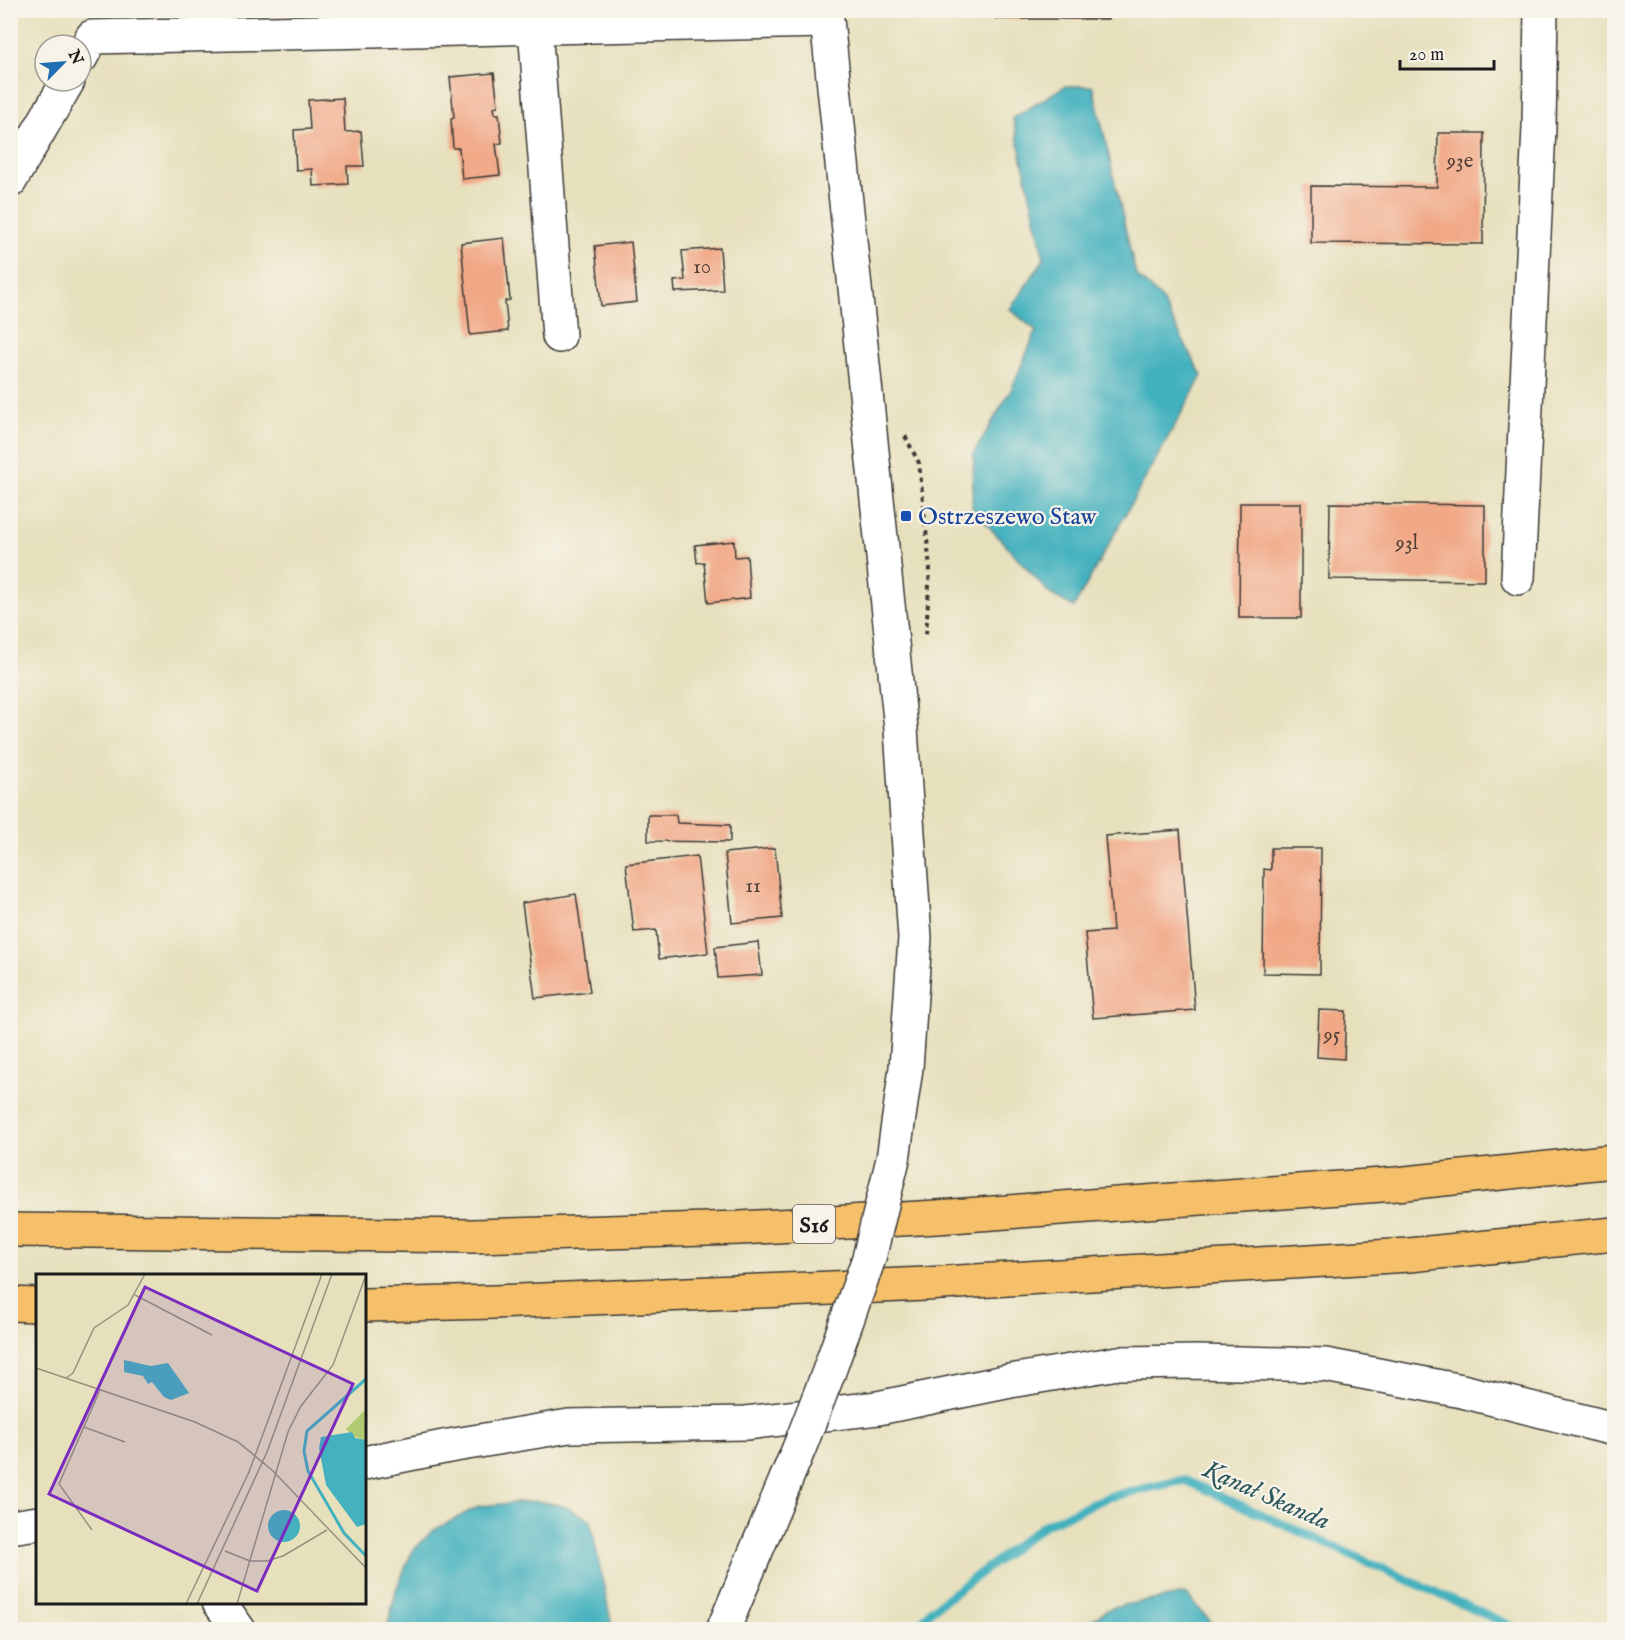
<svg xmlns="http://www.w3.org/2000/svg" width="1625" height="1640" viewBox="0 0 1625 1640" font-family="'IM FELL English',serif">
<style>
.water{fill:#43b1be;stroke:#30666d;stroke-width:1.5}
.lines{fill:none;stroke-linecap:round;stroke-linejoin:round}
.stream{stroke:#43b1be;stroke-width:9}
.building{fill:#f1a886}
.minor-casing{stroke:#3a3934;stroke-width:36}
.highway-casing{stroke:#3a3934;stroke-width:36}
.path{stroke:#3a3934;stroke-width:4;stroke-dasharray:4.5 4.5;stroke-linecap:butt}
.minor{stroke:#fff;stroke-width:33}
.highway{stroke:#f6c06b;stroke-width:33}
.minor-bridge-casing{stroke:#3a3934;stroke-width:36;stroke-linecap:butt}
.minor-bridge{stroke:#fff;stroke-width:33}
.transit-dot{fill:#1a4fb4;stroke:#f7f3e8;stroke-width:2}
.labels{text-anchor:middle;stroke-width:4.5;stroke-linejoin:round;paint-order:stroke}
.number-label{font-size:21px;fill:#513f36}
.shield{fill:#f7f3e8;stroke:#5e5c59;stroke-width:1.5}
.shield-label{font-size:22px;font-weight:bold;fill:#1c1c1c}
.transit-label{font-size:24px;fill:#164399;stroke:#f7f3e8;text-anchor:start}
.water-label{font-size:26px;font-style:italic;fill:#2c585d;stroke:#f7f3e8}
.inset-river{fill:none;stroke:#43b1be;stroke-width:3}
.inset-road{fill:none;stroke:#96927d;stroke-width:1.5}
.view{fill:#7b2cbf;fill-opacity:0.15;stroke:#7b2cbf;stroke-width:3}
.inset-edge{fill:none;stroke:#1c1c1c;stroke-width:3}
</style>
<rect width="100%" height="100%" fill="#f7f3e8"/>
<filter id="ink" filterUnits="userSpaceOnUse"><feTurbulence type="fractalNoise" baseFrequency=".0167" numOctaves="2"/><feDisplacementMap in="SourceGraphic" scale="12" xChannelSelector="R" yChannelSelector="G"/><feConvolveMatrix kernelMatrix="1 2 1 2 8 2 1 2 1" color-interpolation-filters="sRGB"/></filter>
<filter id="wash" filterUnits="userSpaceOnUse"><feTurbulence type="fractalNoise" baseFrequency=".008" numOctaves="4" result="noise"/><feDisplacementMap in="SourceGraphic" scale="24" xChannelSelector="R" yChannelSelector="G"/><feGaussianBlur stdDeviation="1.35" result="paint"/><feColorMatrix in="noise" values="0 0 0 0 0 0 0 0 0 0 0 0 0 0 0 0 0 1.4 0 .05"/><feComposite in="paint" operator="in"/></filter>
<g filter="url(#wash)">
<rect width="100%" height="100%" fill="#e7e0bd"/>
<g class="water">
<path d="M1065,86H1093L1136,275L1160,297L1202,376L1074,607L1050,594L972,508L974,453L1011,390L1036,331L1010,309L1044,259L1013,118Z"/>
<path d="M537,1501L564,1506L590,1519L612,1626L611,1629H387L396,1590L412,1552L432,1531L479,1506Z"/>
<path d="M1186,1594L1217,1629H1078L1112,1607Z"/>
</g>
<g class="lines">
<path class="stream" d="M916,1630L930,1611L1044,1525L1108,1497L1184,1480L1520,1630"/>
</g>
<g id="blocks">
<g class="building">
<rect x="996" y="10" width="112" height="9"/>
<path d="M494,73L498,106L494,107L495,114H499L502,143L496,144L500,175L462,179L459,148H453L451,119L454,118L450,77Z"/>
<path d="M343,98L345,132L361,131L364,166H347L348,184L313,186L312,169L296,170L294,130L310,129L308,100Z"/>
<path d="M1438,133H1484L1483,244L1311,243V186L1437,187Z"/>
<path d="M504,238L510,300L505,301L508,331L470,335L461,243Z"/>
<path d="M631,242L637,302L601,306L595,246Z"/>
<path d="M720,248L723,290L675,292L674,281L685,280L682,251Z"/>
<path d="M1240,503H1301V618H1239Z"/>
<path d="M1330,503L1485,505V581L1329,579Z"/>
<path d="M734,541L735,557L747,556L750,598L708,603L704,562L697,563L695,545Z"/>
<path d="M648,815H676L677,823L730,825V842L648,841Z"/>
<path d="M1180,830L1195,1010L1093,1018L1085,933L1113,931L1105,836Z"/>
<path d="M775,848L782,918L732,923L725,853Z"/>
<path d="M1271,848H1321L1320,974L1263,973L1264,869L1271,870Z"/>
<path d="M697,856L708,953L659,959L656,930L634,932L626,864Z"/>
<path d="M576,894L590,992L535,998L522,903Z"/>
<path d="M758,942L762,975L718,978L715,947Z"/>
<path d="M1319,1010L1346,1011L1344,1059L1317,1057Z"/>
</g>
</g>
</g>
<g filter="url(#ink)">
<use href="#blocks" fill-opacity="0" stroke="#3a3934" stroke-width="1.5"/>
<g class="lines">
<defs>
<g id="minor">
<path d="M826,10L901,729L915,938L906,1068L893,1159"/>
<path d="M535,28L559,336"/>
<path d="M81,57L92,37L827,21"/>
<path d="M10,181L68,81"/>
<path d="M1518,578L1539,128L1541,10"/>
<path d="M364,1463L449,1446L569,1426L746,1423L878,1408L1010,1381L1118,1363L1198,1362L1325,1365L1462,1391L1614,1429"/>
<path d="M10,1527L38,1523"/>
<path d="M219,1602L239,1630"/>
<path d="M723,1630L800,1446"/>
</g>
<g id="highway">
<path d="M10,1230L473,1236L740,1228L937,1217L1396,1184L1614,1161"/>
<path d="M10,1304L38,1305"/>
<path d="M364,1305L495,1302L926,1284L1409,1255L1614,1234"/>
</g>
</defs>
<use href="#minor" class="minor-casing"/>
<use href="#highway" class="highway-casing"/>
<path class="path" d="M905,436L919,463L930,568L926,635"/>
<use href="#minor" class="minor"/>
<use href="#highway" class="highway"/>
<defs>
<path id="minor-bridge" d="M800,1446L828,1374L869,1258L893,1159"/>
</defs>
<use href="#minor-bridge" class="minor-bridge-casing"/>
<use href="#minor-bridge" class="minor-bridge"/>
</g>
</g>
<rect class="transit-dot" x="900" y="510" width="12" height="12" rx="3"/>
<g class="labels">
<g class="number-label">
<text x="1460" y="167">93e</text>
<text x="702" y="273">10</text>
<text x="1407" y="549">93l</text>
<text x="753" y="892">11</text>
<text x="1332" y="1041">95</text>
</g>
<rect class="shield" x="793" y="1205" width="42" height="38" rx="4.5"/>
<g class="shield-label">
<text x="814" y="1232">S16</text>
</g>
<g class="transit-label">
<text x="918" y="524">Ostrzeszewo Staw</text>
</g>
<g class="water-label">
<text transform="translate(1267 1494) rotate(24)" y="9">Kanał Skanda</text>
</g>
</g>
<g transform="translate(36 1274)">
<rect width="330" height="330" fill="#e7e0bd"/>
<path d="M330,135V166L319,163L310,155Z" fill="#afca70"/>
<path d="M88,86L115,92L132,89L153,119L135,126L128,123L116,108L112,110L107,102L88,98ZM316,158L319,164L330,166V250L321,253L290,211L283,174L285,163ZM232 252a16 16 0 1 1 32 0a16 16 0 1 1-32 0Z" fill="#43b1be"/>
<path class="inset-river" d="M330,105L271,157L268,177L272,197L308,259L330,282"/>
<path class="inset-road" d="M99,21L176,61M0,94L159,148L202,168L236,196L330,294M30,104L37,99L58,54L92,31L109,0M48,153L89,168M56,256L23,210L64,116M189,277L214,287H231L247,282L291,256M150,330L213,198L286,0M161,330L231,178L296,0M201,330L252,158L265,132L297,91L330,1"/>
<path class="view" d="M109,13L317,110L221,317L13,220Z"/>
<rect width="330" height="330" class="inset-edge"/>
</g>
<rect width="1625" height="1640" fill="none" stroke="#f7f3e8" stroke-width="36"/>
<g transform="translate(63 63) rotate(65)"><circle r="28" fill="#f7f3e8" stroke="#9f9d96" stroke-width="1.5"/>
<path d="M0-4.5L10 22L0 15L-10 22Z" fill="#1f6fb2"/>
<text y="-9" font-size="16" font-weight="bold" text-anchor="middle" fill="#1c1c1c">N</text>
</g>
<path d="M1400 60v9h94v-9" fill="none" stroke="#1c1c1c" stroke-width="3"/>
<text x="1409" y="60" font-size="18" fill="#1c1c1c" stroke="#f7f3e8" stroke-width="4.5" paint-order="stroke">20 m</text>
</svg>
